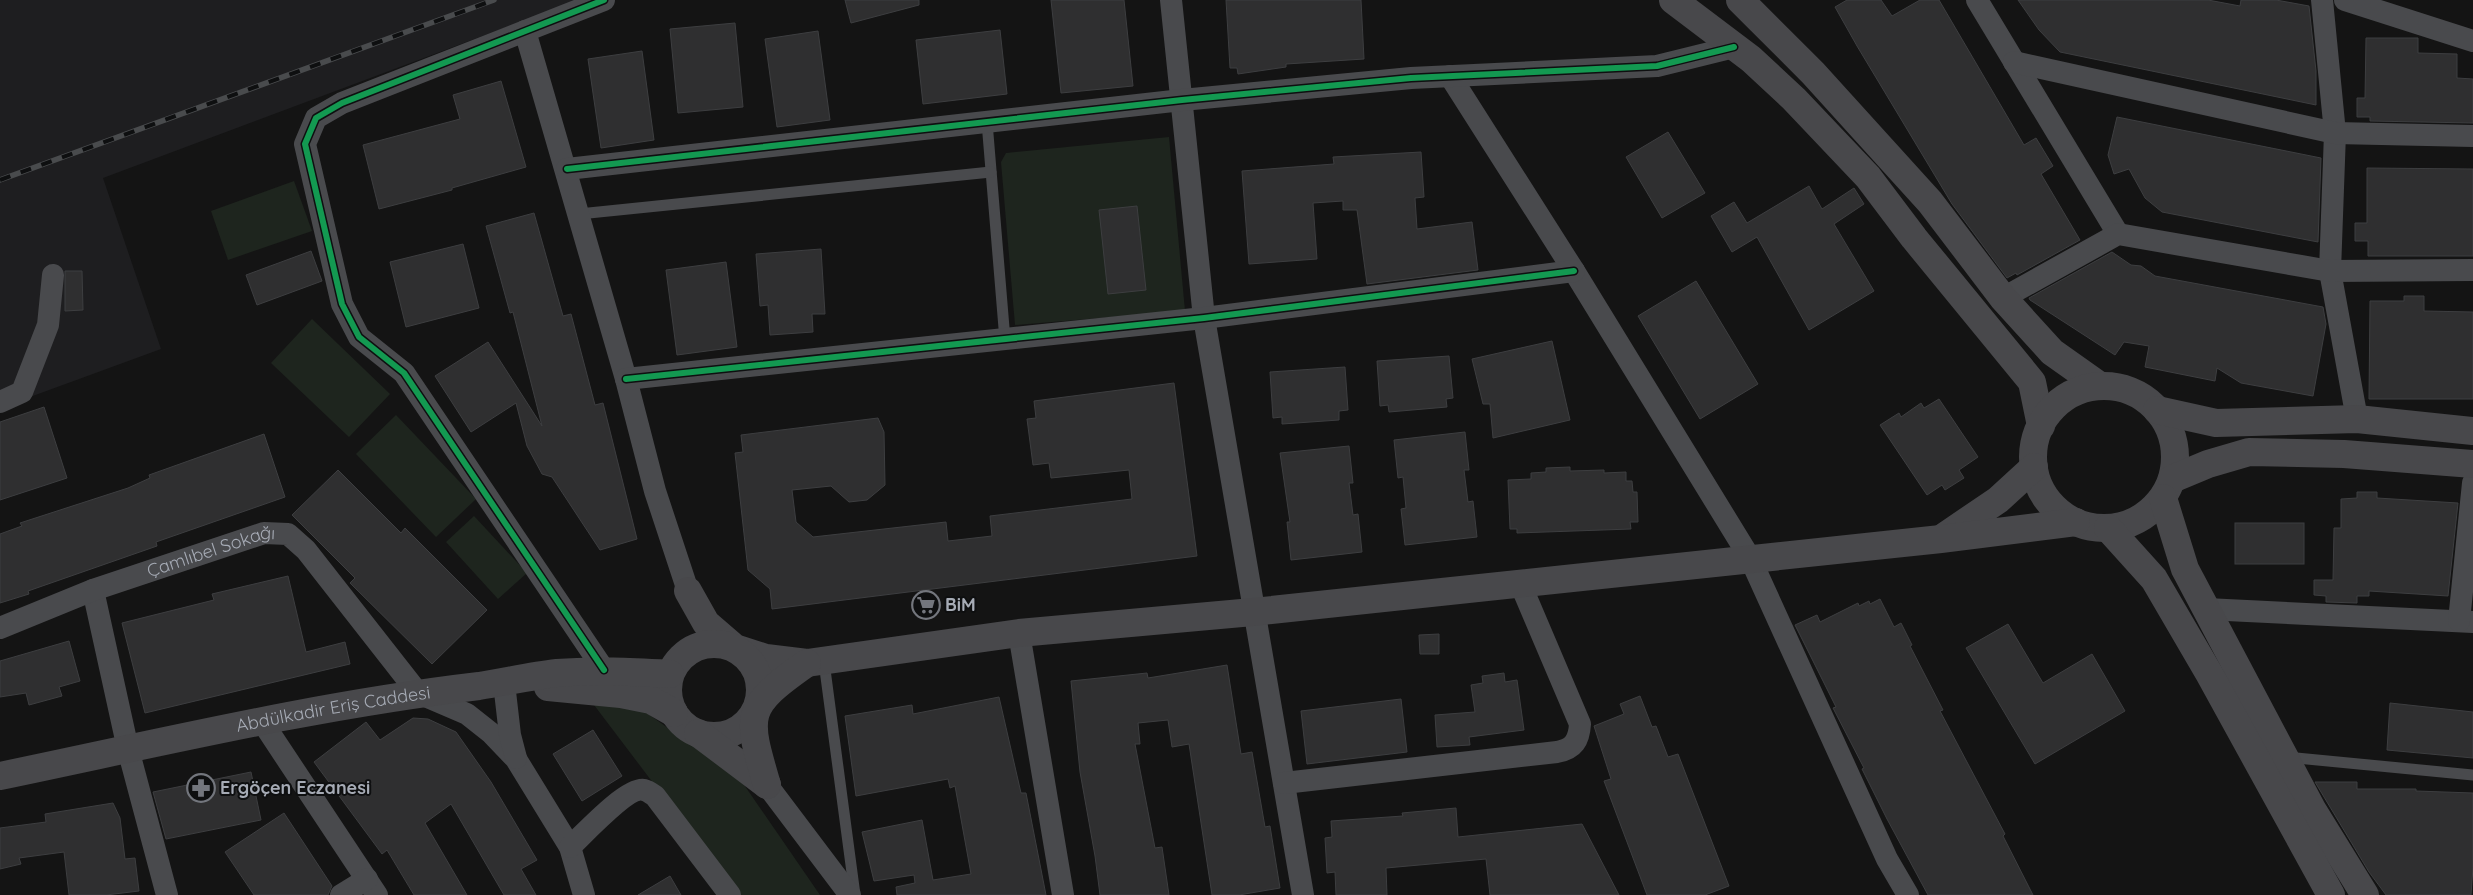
<svg xmlns="http://www.w3.org/2000/svg" width="2473" height="895" viewBox="0 0 2473 895" font-family="Quicksand,sans-serif">
<style>
.built{fill:#1e1e20}
.green{fill:#1e251e}
.building{fill:#2f2f30;stroke:#3d3e40}
.lines{fill:none;stroke-linecap:round;stroke-linejoin:round}
.service{stroke:#494a4d;stroke-width:11}
.minor{stroke:#494a4d;stroke-width:22}
.secondary{stroke:#48484b;stroke-width:28}
.rail-casing{stroke:#494b4d;stroke-width:5.5}
.rail{stroke:#0e0f10;stroke-width:4;stroke-dasharray:11;stroke-linecap:butt}
.cycleway-casing{stroke:#0e0f10;stroke-width:9}
.cycleway{stroke:#139951;stroke-width:6}
.labels{text-anchor:middle;stroke-width:4;stroke-linejoin:round;paint-order:stroke}
.street-label{font-size:18px;fill:#a6abb5;stroke:#0e0f10}
.poi-label{font-size:18px;font-weight:bold;fill:#a6abb5;stroke:#0e0f10;text-anchor:start}
</style>
<rect width="100%" height="100%" fill="#141414"/>
<path class="built" d="M0,0H579L103,178L161,349L0,408Z"/>
<g class="green">
<path d="M1169,137L1185,311L1015,325L1001,162L1006,153Z"/>
<path d="M294,181L312,231L228,260L211,211Z"/>
<path d="M312,319L390,394L349,437L271,363Z"/>
<path d="M396,415L476,499L436,537L356,454Z"/>
<path d="M474,516L527,573L498,599L446,542Z"/>
<path d="M591,701L644,711L672,731L729,763L820,895H738Z"/>
</g>
<g class="building">
<path d="M845,0H919V5L851,23Z"/>
<path d="M1051,0H1124L1133,86L1061,93Z"/>
<path d="M1226,0H1361L1364,59L1286,64V67L1238,74L1237,68H1230Z"/>
<path d="M1847,0H1881L1892,16L1920,0H1939L2024,145L2036,138L2053,166L2041,174L2080,240L2017,275L2016,273L2007,278L1952,204L1857,46L1835,7Z"/>
<path d="M2018,0H2208L2240,6L2241,0H2276L2309,6L2316,71V105L2060,52L2039,30Z"/>
<path d="M735,23L743,107L678,113L670,29Z"/>
<path d="M1000,30L1007,94L923,104L916,40Z"/>
<path d="M818,31L830,120L777,127L765,39Z"/>
<path d="M2366,38H2418V53L2457,54V78L2473,79V123L2370,121V117H2357V98H2365Z"/>
<path d="M642,51L654,140L601,148L588,59Z"/>
<path d="M501,81L526,167L452,188V190L379,209L363,145L460,119L453,95Z"/>
<path d="M2117,117L2321,158L2318,242L2162,212L2145,198L2129,169L2114,174L2108,155Z"/>
<path d="M1668,132L1705,193L1662,218L1626,157Z"/>
<path d="M1421,152L1424,197L1415,198L1417,229L1472,222L1478,270L1367,284L1357,210H1343V201L1313,203L1317,259L1249,264L1242,171L1334,164L1333,157Z"/>
<path d="M2367,168L2473,169V256H2368V241H2355V223H2367Z"/>
<path d="M1809,186L1822,209L1854,188L1864,204L1834,224L1874,291L1809,330L1757,237L1732,252L1711,216L1734,202L1747,223Z"/>
<path d="M1137,206L1146,290L1108,294L1099,210Z"/>
<path d="M534,213L563,316L571,314L595,405L603,403L637,539L600,550L552,477L542,474L527,446L516,403L471,432L435,376L488,342L542,426L513,312L510,313L486,226Z"/>
<path d="M463,244L479,308L406,327L390,262Z"/>
<path d="M821,249L825,314H812L813,332L770,335L768,305L760,306L756,254Z"/>
<path d="M311,251L322,281L257,305L246,275Z"/>
<path d="M2112,252L2131,265L2141,266L2155,276L2323,307L2326,324L2313,396L2241,383L2217,368L2215,381L2145,367L2149,346L2124,342L2115,355L2030,300L2029,298Z"/>
<path d="M726,262L737,347L677,355L666,270Z"/>
<path d="M65,271H82L83,310L65,311Z"/>
<path d="M1696,281L1758,384L1700,419L1638,316Z"/>
<path d="M2404,296H2424V311L2473,312V399H2369L2370,301H2404Z"/>
<path d="M1552,341L1570,420L1493,438L1490,404H1483L1472,359Z"/>
<path d="M1449,356L1453,398L1446,399L1447,407L1389,412L1388,405L1380,406L1377,361Z"/>
<path d="M1345,367L1348,410L1339,411V420L1282,424V417L1273,418L1270,372Z"/>
<path d="M1174,383L1197,556L772,609L770,589L748,570L735,453L743,452L741,435L878,418L884,432L885,485L867,500L849,502L831,486L792,490L796,522L813,537L946,522L948,541L992,536L990,516L1132,499L1129,470L1051,478L1049,463L1033,465L1027,419L1036,418L1034,401Z"/>
<path d="M1939,399L1978,457L1959,470L1964,478L1945,490L1942,485L1927,495L1880,425L1899,413L1901,417L1921,403L1924,408Z"/>
<path d="M44,407L67,478L0,500V422Z"/>
<path d="M1465,432L1469,470H1464L1468,502L1473,501L1477,537L1405,545L1401,509L1406,508L1403,477L1398,478L1394,440Z"/>
<path d="M264,434L285,497L156,542L157,546L28,591L29,594L0,603V534L22,526L20,523L128,488L150,478L149,475Z"/>
<path d="M1349,446L1353,483H1349L1353,515L1358,514L1362,552L1291,560L1287,522H1290L1280,453Z"/>
<path d="M1570,467V471L1604,470V473L1626,472V481H1632L1633,492H1637L1638,522H1630L1631,529L1517,533V529H1510L1508,480L1531,479V473L1546,472V468Z"/>
<path d="M338,470L401,533L405,528L487,610L432,664L350,583L355,578L292,515Z"/>
<path d="M2357,492H2377V498L2458,503L2448,596L2369,591V596H2357V603L2326,602V596L2314,595V580H2333L2334,528H2341V499L2357,498Z"/>
<rect x="2235" y="523" width="69" height="41"/>
<path d="M288,576L306,652L345,642L350,664L145,713L122,623L214,600L212,594Z"/>
<path d="M1880,599L1894,627L1901,623L1912,645L1910,646L1943,710L1940,711L2005,834L2003,836L2033,895H1928L1887,819L1862,769L1864,768L1833,708L1836,707L1795,625L1817,615L1820,622L1858,603L1859,606L1869,601L1870,604Z"/>
<path d="M2008,624L2043,683L2092,654L2125,711L2035,764L1966,648Z"/>
<path d="M1439,634V654H1420L1419,635Z"/>
<path d="M69,641L80,681L59,687L62,696L29,705L26,693L0,697V661Z"/>
<path d="M1227,665L1241,754L1252,752L1265,827L1270,826L1280,888L1239,895H1212L1189,744L1172,747L1168,720L1138,723L1140,744H1135L1155,848L1162,847L1169,895H1100L1095,856L1080,772L1071,681L1147,673L1148,678Z"/>
<path d="M1504,673L1505,682L1517,680L1524,730L1469,737L1470,745L1437,747L1435,715L1475,712L1471,685L1483,683L1482,676Z"/>
<path d="M1640,696L1652,727L1656,726L1668,757L1678,754L1729,886L1705,895H1647L1604,781L1611,779L1594,726L1624,714L1620,704Z"/>
<path d="M999,697L1021,793H1026L1046,895H897L896,887L915,883L914,875L874,881L862,832L922,820L933,880L971,874L955,786L950,788L948,779L856,796L845,716L912,705L913,714Z"/>
<path d="M1401,699L1407,752L1307,764L1301,711Z"/>
<path d="M2390,703L2473,712V758L2387,750Z"/>
<path d="M413,718L428,719L456,732L491,782L537,860L521,869L536,895H504L451,804L425,823L467,895H414L387,850L382,854L314,762L366,722L380,740Z"/>
<path d="M593,730L622,776L582,801L553,754Z"/>
<path d="M251,772L261,820L166,839L153,792Z"/>
<path d="M2315,782H2357V789H2416V791L2473,793V867L2471,895H2386L2369,872Z"/>
<path d="M113,803L120,818L125,859L135,858L139,891L106,895H69L64,852L19,858L21,864L0,869V828L46,822L45,814Z"/>
<path d="M1456,808L1458,837L1582,824L1619,895H1490L1486,859L1386,868L1387,895H1336L1335,872L1327,873L1325,838L1332,837L1331,821L1403,816L1402,813Z"/>
<path d="M284,813L332,886L328,895H254L225,852Z"/>
<path d="M670,876L681,895H638Z"/>
</g>
<g class="lines">
<g class="service">
<path d="M987,122L1005,340"/>
<path d="M579,214L991,172"/>
<path d="M824,662L855,895"/>
<path d="M2286,757L2473,775"/>
</g>
<g class="minor">
<path d="M604,0L342,103L316,118L305,144L342,304L359,337L404,373L604,670"/>
<path d="M1171,0L1204,318L1303,895"/>
<path d="M1977,0L2118,234"/>
<path d="M2322,0L2335,133L2330,271L2357,419"/>
<path d="M2345,0L2473,41"/>
<path d="M525,31L626,379L655,491L688,591"/>
<path d="M2014,62L2335,133L2473,136"/>
<path d="M1450,76L1574,271L1750,558L1887,859L1908,895"/>
<path d="M567,169L1182,100L1411,78L1657,66L1734,47"/>
<path d="M2003,298L2118,234L2330,271L2473,270"/>
<path d="M626,379L1204,318L1574,271"/>
<path d="M0,402L22,392L48,325L53,275"/>
<path d="M93,590L128,749L167,895"/>
<path d="M2206,609L2473,622"/>
<path d="M2459,621L2473,483"/>
<path id="s1" d="M0,628L93,590L264,533L288,534L306,550L418,693L467,714L491,733L516,759L570,847L584,895"/>
<path d="M1019,633L1063,895"/>
<path d="M504,683L510,735L516,758"/>
<path d="M261,720L377,895"/>
<path d="M1284,783L1557,752C1574,749 1579,740 1580,724L1520,583"/>
<path d="M767,785L850,895"/>
<path d="M570,847C583,835 628,786 644,790C648,791 652,794 655,796L730,895"/>
<path d="M341,895L367,879"/>
</g>
<g class="secondary">
<path d="M1673,0L1751,59L1794,99L1868,177L1914,238L2032,382L2041,426"/>
<path d="M1740,0L1813,73L1930,202L2003,298L2052,352L2100,386"/>
<circle cx="2104" cy="457" r="71"/>
<path d="M2157,410L2216,423L2357,419L2473,431"/>
<path d="M2172,479L2208,464L2249,452L2344,454L2473,464"/>
<path d="M2163,498L2185,569L2312,809L2365,895"/>
<path d="M2108,528L2154,579L2210,675L2331,895"/>
<path d="M1945,536L1998,500L2034,467"/>
<path d="M688,591L706,623L735,648L766,658L807,663L1019,633L1253,612L1941,539L2076,522"/>
<circle cx="714" cy="690" r="46"/>
<path d="M548,687L621,694L651,700L674,713"/>
<path d="M698,733L767,785"/>
<path id="s2" d="M0,776C159,743 317,705 479,686C505,682 531,676 557,673C595,670 632,672 670,674"/>
<path d="M767,785C746,714 744,707 807,663"/>
</g>
<defs>
<path id="rail" d="M0,180L494,0"/>
</defs>
<use href="#rail" class="rail-casing"/>
<use href="#rail" class="rail"/>
<defs>
<g id="cycleway">
<path d="M604,0L342,103L316,118L305,144L342,304L359,337L404,373L604,670"/>
<path d="M567,169L1182,100L1411,78L1657,66L1734,47"/>
<path d="M626,379L1204,318L1574,271"/>
</g>
</defs>
<use href="#cycleway" class="cycleway-casing"/>
<use href="#cycleway" class="cycleway"/>
</g>
<defs>
<symbol id="supermarket-ring" viewBox="-11 -11 22 22"><circle r="9.5" fill="#0e0f10" stroke="#73767d" stroke-width="1.5"/><path d="M-6-5.5h2.5l.6 2H6L4.5 2H-2.5L-4.4-4H-6ZM-1.5 3.2a1.3 1.3 0 1 0 .1 0ZM3 3.2a1.3 1.3 0 1 0 .1 0Z" fill="#73767d"/></symbol>
<symbol id="pharmacy-ring" viewBox="-11 -11 22 22"><circle r="9.5" fill="#0e0f10" stroke="#73767d" stroke-width="1.5"/><path d="M-2-6h4v4h4v4h-4v4h-4v-4h-4v-4h4Z" fill="#73767d"/></symbol>
</defs>
<g fill-rule="evenodd">
<use href="#supermarket-ring" x="910" y="589" width="32" height="32"/>
<use href="#pharmacy-ring" x="185" y="772" width="32" height="32"/>
</g>
<g class="labels">
<g class="street-label">
<text dy="6" stroke="none"><textPath href="#s1" startOffset="225">Çamlıbel Sokağı</textPath></text>
<text dy="6" stroke="none"><textPath href="#s2" startOffset="340">Abdülkadir Eriş Caddesi</textPath></text>
</g>
<g class="poi-label">
<text x="945" y="611">BiM</text>
<text x="220" y="794">Ergöçen Eczanesi</text>
</g>
</g>
</svg>
